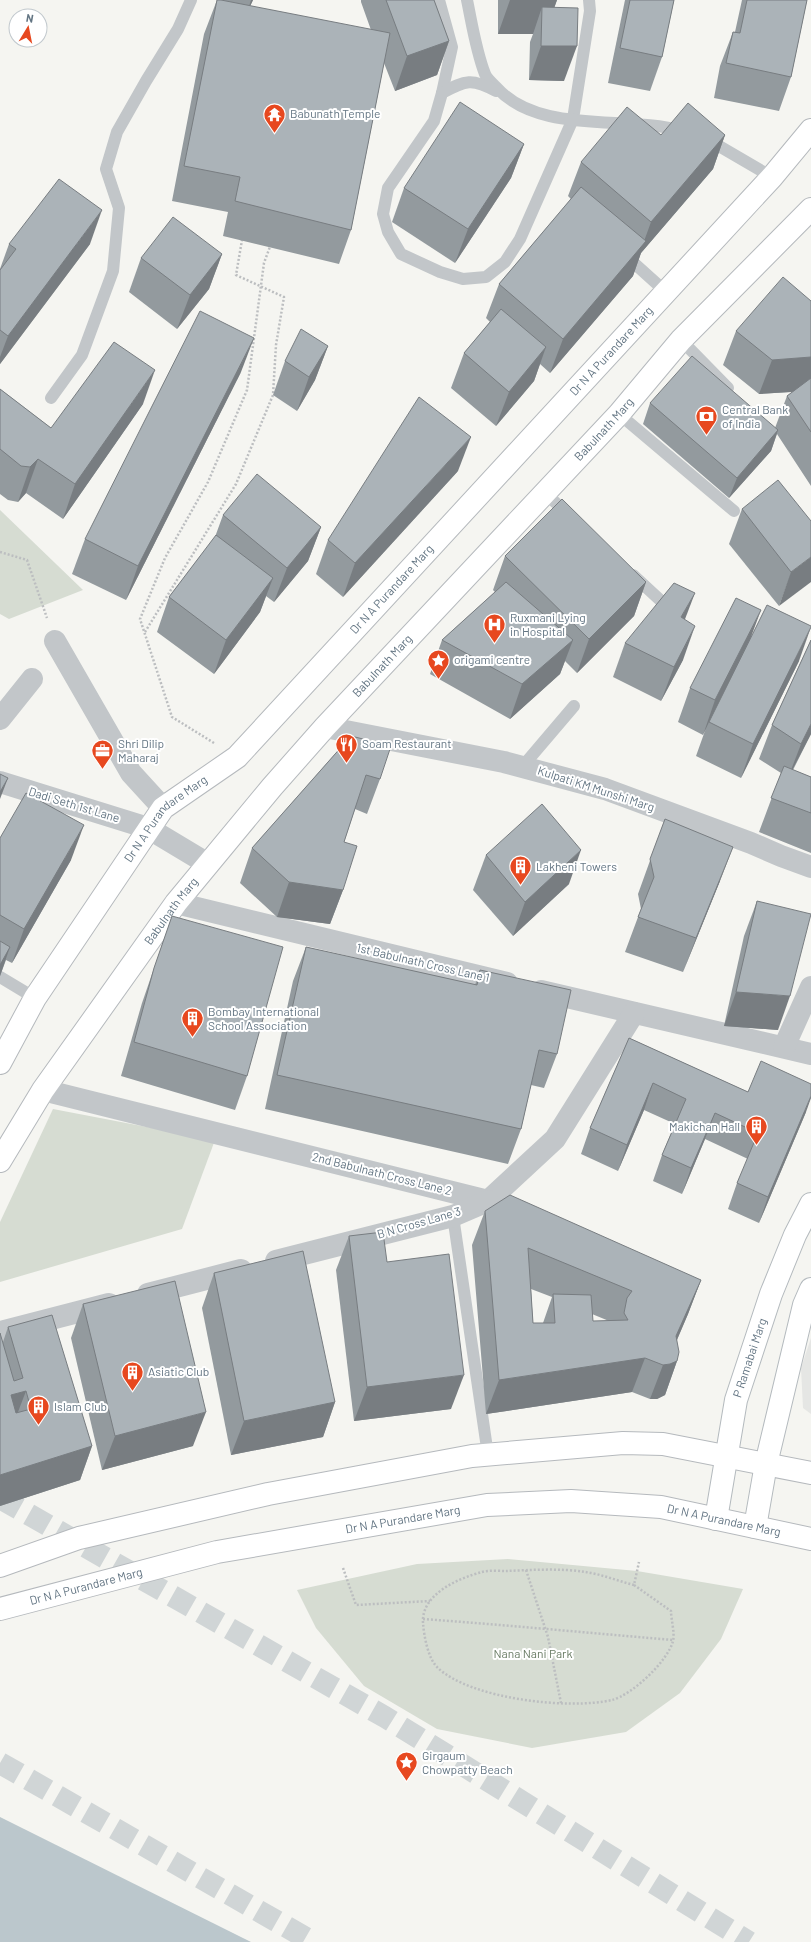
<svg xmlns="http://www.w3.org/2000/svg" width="811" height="1942" viewBox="0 0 811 1942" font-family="Barlow,sans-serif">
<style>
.built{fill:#e5e6e4}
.green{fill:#d6dcd2}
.water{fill:#bbc7cc}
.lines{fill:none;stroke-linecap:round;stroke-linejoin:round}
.highway-tunnel{stroke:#d0d5d6;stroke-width:22;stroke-dasharray:22 11;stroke-linecap:butt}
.secondary-casing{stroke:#b4babe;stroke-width:24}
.primary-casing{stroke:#b5b9bd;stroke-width:24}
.path{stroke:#bcbec0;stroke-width:2.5;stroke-dasharray:2 2;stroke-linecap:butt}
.lane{stroke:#c2c6c9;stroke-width:12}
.street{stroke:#c2c6c9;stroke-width:22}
.secondary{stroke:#fff;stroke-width:22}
.primary{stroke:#fff;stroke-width:22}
.wall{fill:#939a9e;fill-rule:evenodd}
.shaded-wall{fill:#787d81}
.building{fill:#abb3b8;stroke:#787d81;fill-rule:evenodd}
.labels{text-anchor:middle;stroke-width:4;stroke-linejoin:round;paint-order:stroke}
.poi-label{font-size:12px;fill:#637583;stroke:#fff;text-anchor:start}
.street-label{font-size:12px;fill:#637583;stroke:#fff}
.park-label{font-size:12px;fill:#677a62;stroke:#fff}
</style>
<rect width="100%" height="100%" fill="#f5f5f1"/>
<path class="built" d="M811,1338V1414L803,1408L801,1368Z"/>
<g class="green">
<path d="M0,510L83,590L9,619L0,614Z"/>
<path d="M53,1109L215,1140L182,1229L0,1282V1222Z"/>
<path d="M508,1559L637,1571L743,1589L721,1639L680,1693L626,1732L532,1748L437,1729L364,1686L316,1628L297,1590L417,1564Z"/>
</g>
<path class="water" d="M0,1817L251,1942H0Z"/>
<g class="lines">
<g class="highway-tunnel">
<path d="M0,1498L385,1717L749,1942"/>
<path d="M0,1763L313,1942"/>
</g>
<defs>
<g id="secondary">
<path id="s1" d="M716,1519L736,1400L771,1294L795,1235L811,1204"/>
<path d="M755,1527L766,1464L804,1305L811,1289"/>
</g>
<g id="primary">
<path id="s2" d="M0,1063L35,998L163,808L237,757L772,177L811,130"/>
<path id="s3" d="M0,1161L43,1090L176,903L272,787L325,727L619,414L681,340L811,209"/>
<path d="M0,1566L79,1538L268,1494L472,1456L623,1443L663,1444L811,1473"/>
<path id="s4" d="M0,1609L217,1552L487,1505L571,1501L661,1507L811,1539"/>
</g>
</defs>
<use href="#secondary" class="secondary-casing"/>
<use href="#primary" class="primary-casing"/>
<g class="path">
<path d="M0,552L27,560L47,618"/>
<path d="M145,632L236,484L273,395L276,345L284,297L236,275L242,240"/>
<path d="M214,743L172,717L140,619L165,558L208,482L247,390L264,263L271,244"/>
<path d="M343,1568L356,1605L430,1601"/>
<path d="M526,1570L548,1637L561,1703"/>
<path d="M634,1585C618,1581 601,1574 585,1572C562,1568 530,1570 506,1571C499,1571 490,1570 482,1572C459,1578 421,1594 423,1623C424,1636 428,1659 438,1668C471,1699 569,1710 612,1700C632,1695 668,1661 673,1641C675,1633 671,1619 671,1611L634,1585L639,1562"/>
<path d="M423,1619C506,1625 590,1633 673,1640"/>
</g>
<g class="lane">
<path d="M439,0L452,47L442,93L434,121L388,188L383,214L388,232L401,254L440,272L463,279L486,277L505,262L520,239L573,119L590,11L589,0"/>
<path d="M467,0C472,24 476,51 485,74C487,79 493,84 497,88C540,135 626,115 682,131"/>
<path d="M442,93C466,80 472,78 496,91"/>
<path d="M707,139L772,177"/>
<path d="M625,255L666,292"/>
<path d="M681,340L728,388"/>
<path d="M51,398L82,355L113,271L119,208L106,169L117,132L146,81L178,29L191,0"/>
<path d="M619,414L734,511"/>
<path d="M546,494L569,515"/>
<path d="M633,575L660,600"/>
<path d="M523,766L574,706"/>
<path d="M0,977L35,998"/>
<path d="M453,1216L488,1455"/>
</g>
<g class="street">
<path d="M55,641L131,773L163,808"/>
<path d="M0,719L32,679"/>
<path d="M325,727L504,762L605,789L751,843L781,856L811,867"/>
<path d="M0,782L148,828L208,864"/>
<path d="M176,903L507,983"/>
<path d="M541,991L811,1054"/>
<path d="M784,1047L811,987"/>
<path d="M43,1090L488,1201L555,1139L634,1013"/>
<path d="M276,1261L453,1216L488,1201"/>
<path d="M148,1294L241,1270"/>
<path d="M0,1332L109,1304"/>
</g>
<use href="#secondary" class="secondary"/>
<use href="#primary" class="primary"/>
</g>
<g class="wall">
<path d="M217,0H253L250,6L371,30L361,2V0H434L449,41L437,75L395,91L384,63L351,230L339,264L223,236L228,212L172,201L204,34Z"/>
<path d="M498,0H557L554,8L564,81L529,80L530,42L533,34H498Z"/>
<path d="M625,0H674L662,57L650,91L608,83Z"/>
<path d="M742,0H807L791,77L779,111L714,98L720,66L733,32H735Z"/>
<path d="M661,135H725L713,169L641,253L633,276L550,373L540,364L534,381L496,426L451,388L464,353L490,322L486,318L499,284L571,199L568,196L581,162Z"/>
<path d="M524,144L511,178L455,263L392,222L404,188Z"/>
<path d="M9,244H90L0,364V269Z"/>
<path d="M222,254L209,289L177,329L129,292L141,258Z"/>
<path d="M811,301V486L777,434L771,451L729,498L643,424L650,403L775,428L787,396L792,392L759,394L723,365L736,331Z"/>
<path d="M328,346L315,380L297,411L273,395L285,361Z"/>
<path d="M241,372L126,600L72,574L85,539Z"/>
<path d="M0,389L51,428L143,404L63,519L26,493L18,502L8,500L0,494Z"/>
<path d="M458,471L343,597L316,574L328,540Z"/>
<path d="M742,509L811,521L779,606L729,544Z"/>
<path d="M223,515L321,527L308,561L274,602L266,596L260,612L214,674L157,632L169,597L215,537Z"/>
<path d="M505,556L646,582L634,616L577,673L565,661L560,674L510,719L430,674L442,640L495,592L493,590Z"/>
<path d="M685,619L683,660L661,701L613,677L625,643Z"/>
<path d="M752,635L799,661L741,778L696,756L706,728L703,735L678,722L690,688Z"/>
<path d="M811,640V734L793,770L811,777V853L759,832L781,773L759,759L772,725Z"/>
<path d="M351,736L380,779L367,814L355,809L344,842L343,890L330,924L277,917L240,883L252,848Z"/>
<path d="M665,819L720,881L683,972L625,952L641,909L638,894Z"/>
<path d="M0,838L71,860L12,963L6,960L0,976Z"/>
<path d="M486,855L569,884L513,936L473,890Z"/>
<path d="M757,901L778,1030L724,1026L744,936Z"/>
<path d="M172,916L247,1076L235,1110L121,1076L142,1003Z"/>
<path d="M306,947L475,985L480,970L557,1054L544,1088L531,1085L521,1129L508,1164L265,1109L293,981Z"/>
<path d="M629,1038L748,1092L806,1112L759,1223L728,1209L737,1183L748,1159L705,1139L682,1194L653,1181L662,1155L675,1124L644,1110L618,1171L581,1154L590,1128Z"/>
<path d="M485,1211L701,1280L688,1314L677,1340V1361L665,1395L657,1399H650L632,1392L486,1414L472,1245ZM531,1289L552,1297L543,1323H533ZM592,1314L609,1321H593Z"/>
<path d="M349,1236L387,1262L451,1409L354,1421L336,1270Z"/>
<path d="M214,1273L335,1402L323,1437L231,1455L202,1308Z"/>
<path d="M83,1304L193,1446L102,1470L71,1338Z"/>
<path d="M8,1327L92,1446L80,1480L0,1506L3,1342Z"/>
</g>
<g class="shaded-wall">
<path d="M251,0H253L247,13Z"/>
<path d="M510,0H557L545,34L542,7L533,34H498Z"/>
<path d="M449,41L437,75L395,91L407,56Z"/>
<path d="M541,46H577L564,81L529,80Z"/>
<path d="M725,135L713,169L641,253L633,276L550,373L563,339L643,244L651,222Z"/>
<path d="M524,144L511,178L455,263L468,229Z"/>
<path d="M102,210L90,244L0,364V357L8,336Z"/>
<path d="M222,254L209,289L177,329L190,295Z"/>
<path d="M254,338L241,372L126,600L138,566Z"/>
<path d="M328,346L315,380L297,411L309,377Z"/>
<path d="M546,347L534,381L496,426L509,392Z"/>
<path d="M811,357V382L805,391L759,394L772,360Z"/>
<path d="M155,370L143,404L63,519L75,484Z"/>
<path d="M778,430L771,451L729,498L737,478Z"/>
<path d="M471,437L458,471L343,597L355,563Z"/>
<path d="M38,459L26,493L18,502L30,467Z"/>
<path d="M321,527L308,561L274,602L287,568Z"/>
<path d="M811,557V582L779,606L791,572Z"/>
<path d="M273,578L260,612L214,674L226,640Z"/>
<path d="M646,582L634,616L577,673L589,639Z"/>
<path d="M695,593L682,627L681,617Z"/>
<path d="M761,610L748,645L709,722L703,735L715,700Z"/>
<path d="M695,626L683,660L661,701L674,667Z"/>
<path d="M811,627L799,661L741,778L753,744Z"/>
<path d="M573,640L560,674L510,719L522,684Z"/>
<path d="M811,724V734L788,778L801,744Z"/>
<path d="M8,778L0,799V800V792Z"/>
<path d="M84,825L71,860L12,963L24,929Z"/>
<path d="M733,847L720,881L683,972L696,938Z"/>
<path d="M581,850L569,884L513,936L525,902Z"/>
<path d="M289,882L343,890L330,924L277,917Z"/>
<path d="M10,947L0,976V965Z"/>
<path d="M736,992L790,996L778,1030L724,1026Z"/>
<path d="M653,1083L644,1110L618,1171L627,1145Z"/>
<path d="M811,1096V1098L806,1112L759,1223L768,1197Z"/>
<path d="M715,1113L705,1139L682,1194L691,1168Z"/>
<path d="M701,1280L688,1314L666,1365L677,1361L665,1395L657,1399H650L663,1365L676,1336Z"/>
<path d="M645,1358L632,1392L486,1414L499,1380Z"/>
<path d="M464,1375L451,1409L354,1421L367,1387Z"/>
<path d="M26,1391L13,1425L11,1395Z"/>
<path d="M335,1402L323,1437L231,1455L244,1421Z"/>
<path d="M206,1412L193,1446L102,1470L115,1436Z"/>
<path d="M92,1446L80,1480L0,1506V1475Z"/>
</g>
<g class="building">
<path d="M217,0H221L390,33L351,230L235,201L240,177L184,166Z"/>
<path d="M386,0H434L449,41L407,56Z"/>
<path d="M630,0H674L662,57L620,48Z"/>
<path d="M747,0H807L791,77L726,63L733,32L740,33Z"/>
<path d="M542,7L578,8L577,46H541Z"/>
<path d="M460,102L524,144L468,229L404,188Z"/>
<path d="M688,103L725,135L651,222L581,162L627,107L661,135Z"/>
<path d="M59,179L102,210L8,336L0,330V270L16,249L9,244Z"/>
<path d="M581,187L646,241L563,339L499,284Z"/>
<path d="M173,217L222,254L190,295L141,258Z"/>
<path d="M783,277L811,301V357L772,360L736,331Z"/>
<path d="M501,309L546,347L509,392L464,353Z"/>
<path d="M200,311L254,338L138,566L85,539Z"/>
<path d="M301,329L328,346L309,377L285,361Z"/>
<path d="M114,342L155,370L75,484L38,459L30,467L21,466L0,449V389L51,428Z"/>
<path d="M692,356L778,430L737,478L650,403Z"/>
<path d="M811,378V432L787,396Z"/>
<path d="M419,397L471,437L355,563L328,540Z"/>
<path d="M257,474L321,527L287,568L223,515Z"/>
<path d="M778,480L811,521V557L791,572L742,509Z"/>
<path d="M562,499L646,582L589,639L505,556Z"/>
<path d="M216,535L273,578L226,640L169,597Z"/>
<path d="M506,582L573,640L522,684L442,640Z"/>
<path d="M674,583L695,593L681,617L695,626L674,667L625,643Z"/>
<path d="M736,598L761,610L715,700L690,688Z"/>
<path d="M767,605L811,626V627L753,744L709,722Z"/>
<path d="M811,640V724L801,744L772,725Z"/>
<path d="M351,736L391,746L380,779L366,775L344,842L357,846L343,890L289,882L252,848Z"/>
<path d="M784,766L811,777V813L771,798Z"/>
<path d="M0,774L8,778L0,792Z"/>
<path d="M26,793L84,825L24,929L0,915V838Z"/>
<path d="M542,804L581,850L525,902L486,855Z"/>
<path d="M665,819L733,847L696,938L638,917L654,877L650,859Z"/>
<path d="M757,901L811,914L790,996L736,992Z"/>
<path d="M172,916L283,947L247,1076L134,1042L154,968Z"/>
<path d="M0,941L10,947L0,965Z"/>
<path d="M306,947L477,985L480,970L571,990L557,1054L539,1050L521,1129L277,1075Z"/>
<path d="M629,1038L748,1092L761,1061L811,1084V1096L768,1197L737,1183L758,1133L715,1113L691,1168L662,1155L686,1099L653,1083L627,1145L590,1128Z"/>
<path d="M510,1195L701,1280L676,1336L679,1352L677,1361L670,1364L663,1365L645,1358L499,1380L485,1211ZM528,1248L632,1291L627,1298L624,1313L628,1320L593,1321L591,1295L553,1294L555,1323H533Z"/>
<path d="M383,1232L387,1262L449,1254L464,1375L367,1387L349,1236Z"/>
<path d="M303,1251L335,1402L244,1421L214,1273Z"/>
<path d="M175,1281L206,1412L115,1436L83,1304Z"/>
<path d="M52,1315L92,1446L0,1475V1333L14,1381L23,1378L8,1327ZM26,1391L31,1409L16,1413L11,1395Z"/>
</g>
<defs>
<symbol id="temple-pin" viewBox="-11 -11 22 30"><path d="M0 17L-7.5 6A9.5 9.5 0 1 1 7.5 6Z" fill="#e7481f" stroke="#fff"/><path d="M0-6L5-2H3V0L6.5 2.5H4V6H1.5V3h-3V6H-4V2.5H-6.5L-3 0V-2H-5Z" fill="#fff"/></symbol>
<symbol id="bank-pin" viewBox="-11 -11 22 30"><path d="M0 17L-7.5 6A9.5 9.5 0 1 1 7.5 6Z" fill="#e7481f" stroke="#fff"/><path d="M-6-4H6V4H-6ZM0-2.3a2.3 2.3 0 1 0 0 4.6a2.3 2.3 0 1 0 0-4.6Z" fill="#fff"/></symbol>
<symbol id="hospital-pin" viewBox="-11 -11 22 30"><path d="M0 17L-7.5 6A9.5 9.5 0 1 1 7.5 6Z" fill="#e7481f" stroke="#fff"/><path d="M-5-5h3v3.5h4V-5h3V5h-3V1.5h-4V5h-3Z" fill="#fff"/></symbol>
<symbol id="sight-pin" viewBox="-11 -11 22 30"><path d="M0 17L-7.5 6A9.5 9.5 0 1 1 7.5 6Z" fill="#e7481f" stroke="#fff"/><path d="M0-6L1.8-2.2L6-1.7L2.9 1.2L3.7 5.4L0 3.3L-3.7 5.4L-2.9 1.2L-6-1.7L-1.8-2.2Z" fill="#fff"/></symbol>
<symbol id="restaurant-pin" viewBox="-11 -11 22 30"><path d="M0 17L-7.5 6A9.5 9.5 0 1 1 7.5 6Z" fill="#e7481f" stroke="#fff"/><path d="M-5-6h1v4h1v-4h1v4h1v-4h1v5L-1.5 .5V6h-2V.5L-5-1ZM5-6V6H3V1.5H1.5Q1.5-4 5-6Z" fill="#fff"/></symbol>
<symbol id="office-pin" viewBox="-11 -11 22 30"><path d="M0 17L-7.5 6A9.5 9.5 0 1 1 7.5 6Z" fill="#e7481f" stroke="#fff"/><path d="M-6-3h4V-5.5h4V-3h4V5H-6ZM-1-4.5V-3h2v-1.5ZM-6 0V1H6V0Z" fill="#fff"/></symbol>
<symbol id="building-pin" viewBox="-11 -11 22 30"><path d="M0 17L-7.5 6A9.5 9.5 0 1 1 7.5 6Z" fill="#e7481f" stroke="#fff"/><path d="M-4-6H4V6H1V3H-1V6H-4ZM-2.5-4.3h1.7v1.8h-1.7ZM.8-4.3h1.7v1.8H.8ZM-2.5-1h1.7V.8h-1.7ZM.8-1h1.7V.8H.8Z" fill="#fff"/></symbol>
</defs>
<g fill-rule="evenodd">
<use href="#temple-pin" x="262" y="102" width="25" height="34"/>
<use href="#bank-pin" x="694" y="404" width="25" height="34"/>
<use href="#hospital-pin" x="482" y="612" width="25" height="34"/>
<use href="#sight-pin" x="426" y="648" width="25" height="34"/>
<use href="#restaurant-pin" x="334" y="732" width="25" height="34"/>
<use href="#office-pin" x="90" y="738" width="25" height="34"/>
<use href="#building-pin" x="508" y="854" width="25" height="34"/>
<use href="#building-pin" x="180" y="1006" width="25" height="34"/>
<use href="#building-pin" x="744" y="1114" width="25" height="34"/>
<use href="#building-pin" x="120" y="1360" width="25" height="34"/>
<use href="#building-pin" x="26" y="1394" width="25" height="34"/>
<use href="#sight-pin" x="394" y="1750" width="25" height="34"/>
</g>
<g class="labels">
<g class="poi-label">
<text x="290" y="118">Babunath Temple</text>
<text x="722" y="414">Central Bank<tspan x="722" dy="14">of India</tspan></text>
<text x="510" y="622">Ruxmani Lying<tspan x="510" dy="14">in Hospital</tspan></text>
<text x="454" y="664">origami centre</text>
<text x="118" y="748">Shri Dilip<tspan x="118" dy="14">Maharaj</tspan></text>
<text x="362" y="748">Soam Restaurant</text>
<text x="536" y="871">Lakheni Towers</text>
<text x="208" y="1016">Bombay International<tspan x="208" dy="14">School Association</tspan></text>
<text x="740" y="1131" text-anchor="end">Makichan Hall</text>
<text x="148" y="1376">Asiatic Club</text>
<text x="54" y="1411">Islam Club</text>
<text x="422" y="1760">Girgaum<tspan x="422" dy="14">Chowpatty Beach</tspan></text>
</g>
<g class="street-label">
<text dy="4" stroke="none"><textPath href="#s2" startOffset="945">Dr N A Purandare Marg</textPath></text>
<text dy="4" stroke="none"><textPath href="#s3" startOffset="951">Babulnath Marg</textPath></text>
<text dy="4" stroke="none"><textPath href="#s2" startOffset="621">Dr N A Purandare Marg</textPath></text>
<text dy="4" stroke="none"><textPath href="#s3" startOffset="627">Babulnath Marg</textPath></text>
<text transform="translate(596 789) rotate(18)" y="4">Kulpati KM Munshi Marg</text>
<text transform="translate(74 805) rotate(17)" y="4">Dadi Seth 1st Lane</text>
<text dy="4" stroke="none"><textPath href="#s2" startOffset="297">Dr N A Purandare Marg</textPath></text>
<text dy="4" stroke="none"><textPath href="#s3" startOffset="303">Babulnath Marg</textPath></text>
<text transform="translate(423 963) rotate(13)" y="4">1st Babulnath Cross Lane 1</text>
<text transform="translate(382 1174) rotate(14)" y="4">2nd Babulnath Cross Lane 2</text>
<text transform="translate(419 1223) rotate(-16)" y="4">B N Cross Lane 3</text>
<text dy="4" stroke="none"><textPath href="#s1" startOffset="165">P Ramabai Marg</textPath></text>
<text dy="4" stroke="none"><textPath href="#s4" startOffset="413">Dr N A Purandare Marg</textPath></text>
<text dy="4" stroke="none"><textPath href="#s4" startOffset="737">Dr N A Purandare Marg</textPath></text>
<text dy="4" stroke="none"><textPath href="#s4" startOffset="89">Dr N A Purandare Marg</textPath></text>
</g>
<g class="park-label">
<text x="533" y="1658">Nana Nani Park</text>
</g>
</g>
<g transform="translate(28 28) rotate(10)"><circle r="19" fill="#ffffff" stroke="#c1c8cd"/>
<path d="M0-3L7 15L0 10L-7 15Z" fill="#e7481f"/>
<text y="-6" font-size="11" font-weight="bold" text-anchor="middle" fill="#637583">N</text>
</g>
</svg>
